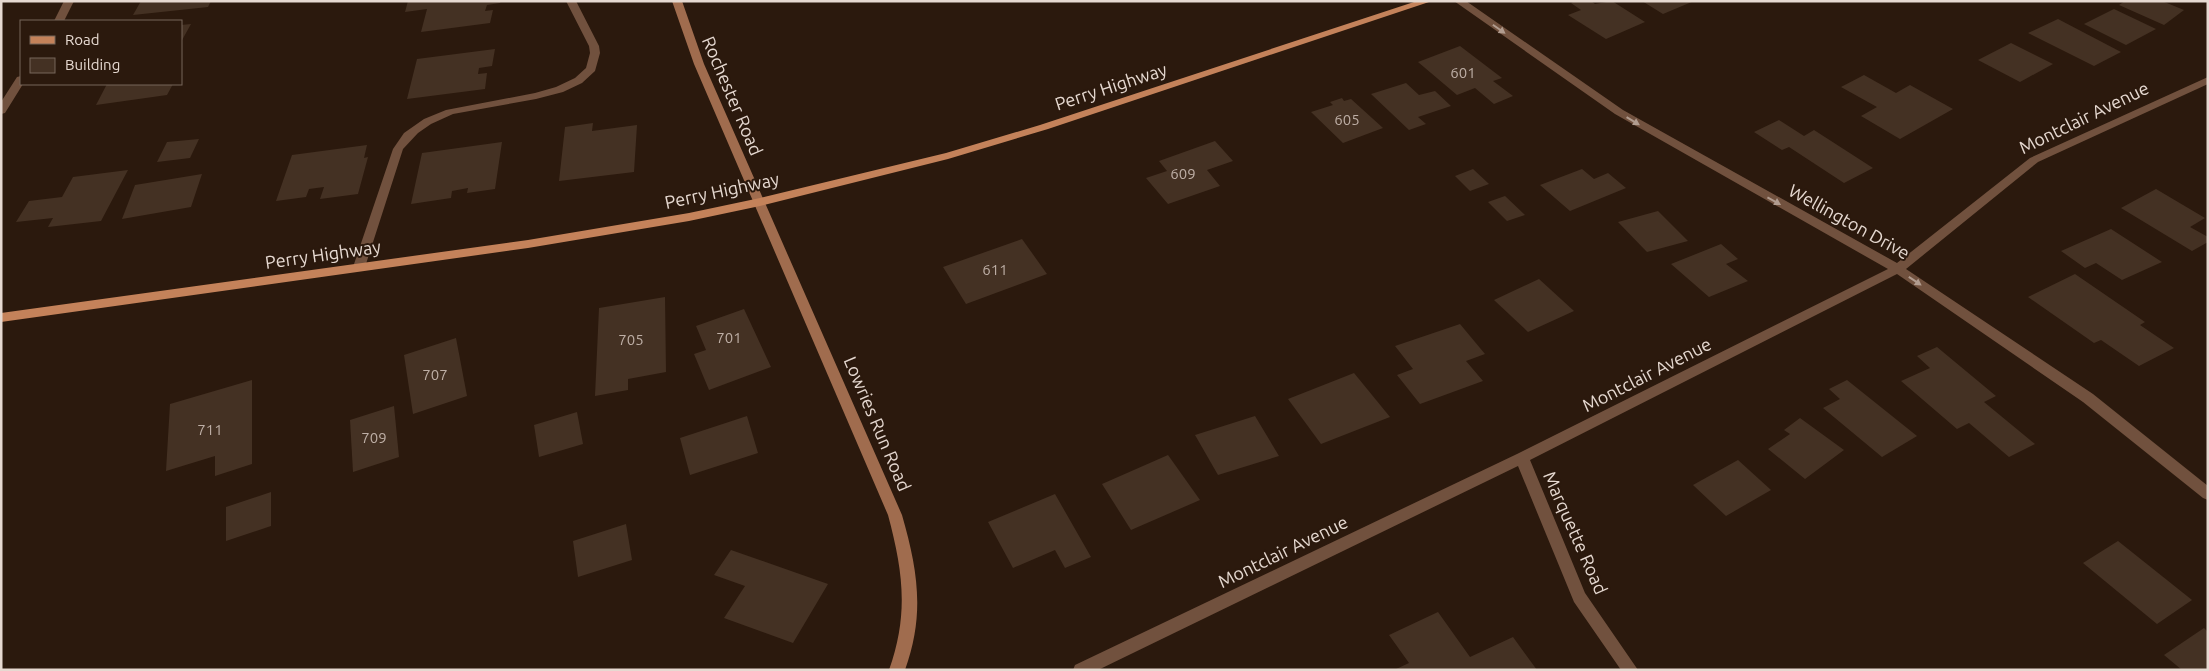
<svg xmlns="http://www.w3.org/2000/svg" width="2209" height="671" viewBox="0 0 2209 671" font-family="Ubuntu,sans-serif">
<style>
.building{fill:#443123}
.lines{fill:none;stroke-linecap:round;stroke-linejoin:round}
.lane{fill:#71513e;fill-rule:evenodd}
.street{fill:#71513e;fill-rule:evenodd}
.secondary{fill:#a06c4e;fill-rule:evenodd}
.primary{fill:#c4825a;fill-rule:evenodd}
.oneway{fill:#b19c8f}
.labels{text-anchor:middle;stroke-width:4;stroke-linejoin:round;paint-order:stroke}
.number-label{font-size:15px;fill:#beafa6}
.street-label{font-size:18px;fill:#e6d9d1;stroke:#2b190d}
</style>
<rect width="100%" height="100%" fill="#2b190d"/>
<g class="building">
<path d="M141,1H211L208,7L133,15Z"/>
<path d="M408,1H501L500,3L487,5L485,11L493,10L490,23L421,32L427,9L405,12Z"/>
<path d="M1575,1H1591L1595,4L1612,1L1645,22L1606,39L1568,15L1581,10L1571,3Z"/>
<path d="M1642,1H1694L1663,14Z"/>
<path d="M2125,1H2162L2184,10L2164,25L2119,5Z"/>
<path d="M2114,9L2156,29L2126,45L2084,24Z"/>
<path d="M2058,19L2121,52L2094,66L2028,33Z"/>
<path d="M191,24L181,42V25Z"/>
<path d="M2011,43L2053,64L2020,82L1978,60Z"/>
<path d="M1460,46L1502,78L1493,81L1513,96L1494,104L1475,88L1457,95L1418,62Z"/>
<path d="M495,49L492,66L479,68L478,74L487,73L485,89L407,99L417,59Z"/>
<path d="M1864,75L1896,93L1910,85L1953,109L1900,139L1861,116L1877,107L1841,87Z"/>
<path d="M1406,83L1419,95L1435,91L1451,106L1418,117L1426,124L1409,130L1371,94Z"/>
<path d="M107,84H173L167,95L96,105Z"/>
<path d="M1342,98L1344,101L1351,99L1383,128L1343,143L1311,112L1333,105L1330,102Z"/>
<path d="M1779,120L1804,136L1814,130L1873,168L1844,183L1789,147L1782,150L1754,132Z"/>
<path d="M593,123L592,131L637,125L634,172L559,181L565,127Z"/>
<path d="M199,139L190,158L157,162L167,142Z"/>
<path d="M1215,141L1233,161L1207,170L1220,186L1168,204L1146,178L1167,171L1159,161Z"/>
<path d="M502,142L495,189L467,193L468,188L452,191L451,198L411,204L422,153Z"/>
<path d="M367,145L364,158L368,157L358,194L320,199L324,187L309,189L306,197L276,201L292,155Z"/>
<path d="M1473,169L1489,184L1470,191L1455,176Z"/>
<path d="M1582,169L1594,179L1608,173L1626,188L1570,211L1540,185Z"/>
<path d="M128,170L101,221L48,227L53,218L16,222L29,201L62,197L73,177Z"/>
<path d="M202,174L191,207L122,219L135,185Z"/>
<path d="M2156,189L2205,218L2190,227L2208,237V242L2192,251L2121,208Z"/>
<path d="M1505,196L1525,215L1507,221L1488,202Z"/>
<path d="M1658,211L1688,241L1647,252L1618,222Z"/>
<path d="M2111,229L2162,262L2122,280L2096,263L2085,268L2061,251Z"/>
<path d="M1022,239L1047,274L966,304L943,267Z"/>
<path d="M1721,244L1738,259L1726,264L1748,281L1709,297L1671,264Z"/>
<path d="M2075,274L2145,322L2140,325L2174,348L2139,366L2101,340L2094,343L2028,297Z"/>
<path d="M1539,279L1574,311L1528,332L1494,300Z"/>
<path d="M665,297L666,372L628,379V390L595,396L599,308Z"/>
<path d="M744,309L771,367L709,390L694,354L706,350L696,326Z"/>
<path d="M1460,324L1485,354L1466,361L1483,381L1420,404L1397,375L1413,369L1395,346Z"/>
<path d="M456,338L467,396L413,414L404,355Z"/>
<path d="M1937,347L1996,396L1984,402L2035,444L2009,457L1969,423L1957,429L1901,381L1930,368L1917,356Z"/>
<path d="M1354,373L1390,417L1321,444L1288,399Z"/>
<path d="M252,380V464L215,476V456L166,471L170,404Z"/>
<path d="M1847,380L1917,436L1882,457L1823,408L1840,399L1829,389Z"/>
<path d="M394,406L399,457L353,472L350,420Z"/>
<path d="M577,412L583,444L539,457L534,425Z"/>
<path d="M747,416L758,453L690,475L680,438Z"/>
<path d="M1255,416L1279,456L1218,475L1195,435Z"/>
<path d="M1800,418L1844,450L1805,479L1768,449L1790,434L1784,430Z"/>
<path d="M1168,455L1200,500L1131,530L1102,484Z"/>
<path d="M1738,460L1771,490L1726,516L1693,485Z"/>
<path d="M271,492V526L226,541V507Z"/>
<path d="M1055,494L1091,557L1065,568L1055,550L1013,568L988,522Z"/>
<path d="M626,524L632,560L578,577L573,541Z"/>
<path d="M2118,541L2192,600L2157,624L2083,563Z"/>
<path d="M731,550L828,584L793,643L724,618L745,586L714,575Z"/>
<path d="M1438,612L1470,657L1513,637L1537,670H1394L1409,663L1389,635Z"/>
<path d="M2204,628L2208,632V670H2182L2164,655Z"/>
</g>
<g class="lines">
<path class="lane" d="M566,1H576L599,46L600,53L595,71L582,83L563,92L536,99L453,114L431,124L418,133L403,149L365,267L363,270H355L353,267L393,149L404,133L424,119L446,110L535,93L556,87L575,78L586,68L590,53L589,46Z"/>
<g class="street">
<path d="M64,1H74L64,21H54Z"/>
<path d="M1454,1H1466L1623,110L1897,263L2030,158L2208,77V84L2038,162L1906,269L2093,394L2208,486V500L2203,498L2083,402L1897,274L1530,460L1585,593L1638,670H1621L1574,602L1518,466L1098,670H1073L1075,665L1517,454L1888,269L1615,114Z"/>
<path d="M21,76V84H23L5,113L1,114V102L17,77Z"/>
</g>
<path class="secondary" d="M672,1H682L704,64L902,515C918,571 925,614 905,670H889C909,614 903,571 888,515L694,64Z"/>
<path class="primary" d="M1417,1H1432L1048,129L948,159L760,206L689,221L528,248L1,322V313L528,240L689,213L760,198L946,153L1040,125Z"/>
</g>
<defs><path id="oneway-solid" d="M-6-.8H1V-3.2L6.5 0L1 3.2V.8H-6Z" transform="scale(1.25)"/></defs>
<g class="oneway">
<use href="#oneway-solid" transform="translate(1499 29) rotate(35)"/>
<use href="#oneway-solid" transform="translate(1633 121) rotate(31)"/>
<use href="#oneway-solid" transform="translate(1774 201) rotate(29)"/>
<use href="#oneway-solid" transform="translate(1915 281) rotate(34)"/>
</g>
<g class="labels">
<g class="number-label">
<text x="1463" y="78">601</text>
<text x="1347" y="125">605</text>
<text x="1183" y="179">609</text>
<text x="995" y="275">611</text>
<text x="729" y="343">701</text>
<text x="631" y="345">705</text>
<text x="435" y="380">707</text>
<text x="210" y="435">711</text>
<text x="374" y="443">709</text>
</g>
<g class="street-label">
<text transform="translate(1111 87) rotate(-18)" y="6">Perry Highway</text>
<text transform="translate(732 96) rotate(67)" y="6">Rochester Road</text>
<text transform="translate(2084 118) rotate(-26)" y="6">Montclair Avenue</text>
<text transform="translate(722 191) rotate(-12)" y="6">Perry Highway</text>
<text transform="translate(1849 222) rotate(29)" y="6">Wellington Drive</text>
<text transform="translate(323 255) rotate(-8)" y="6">Perry Highway</text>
<text transform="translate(1647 375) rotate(-27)" y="6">Montclair Avenue</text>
<text transform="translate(877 424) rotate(67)" y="6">Lowries Run Road</text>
<text transform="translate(1575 533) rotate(66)" y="6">Marquette Road</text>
<text transform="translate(1283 552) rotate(-26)" y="6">Montclair Avenue</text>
</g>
</g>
<rect width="2209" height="671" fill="none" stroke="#e6d9d1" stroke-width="5"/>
<rect x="20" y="20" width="162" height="65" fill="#2b190d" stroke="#76665b"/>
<rect x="30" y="36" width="25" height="8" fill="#c4825a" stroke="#76665b"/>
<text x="65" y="45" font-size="15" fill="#e6d9d1">Road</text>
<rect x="30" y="58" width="25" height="15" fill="#443123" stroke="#76665b"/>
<text x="65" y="70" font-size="15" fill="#e6d9d1">Building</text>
</svg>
